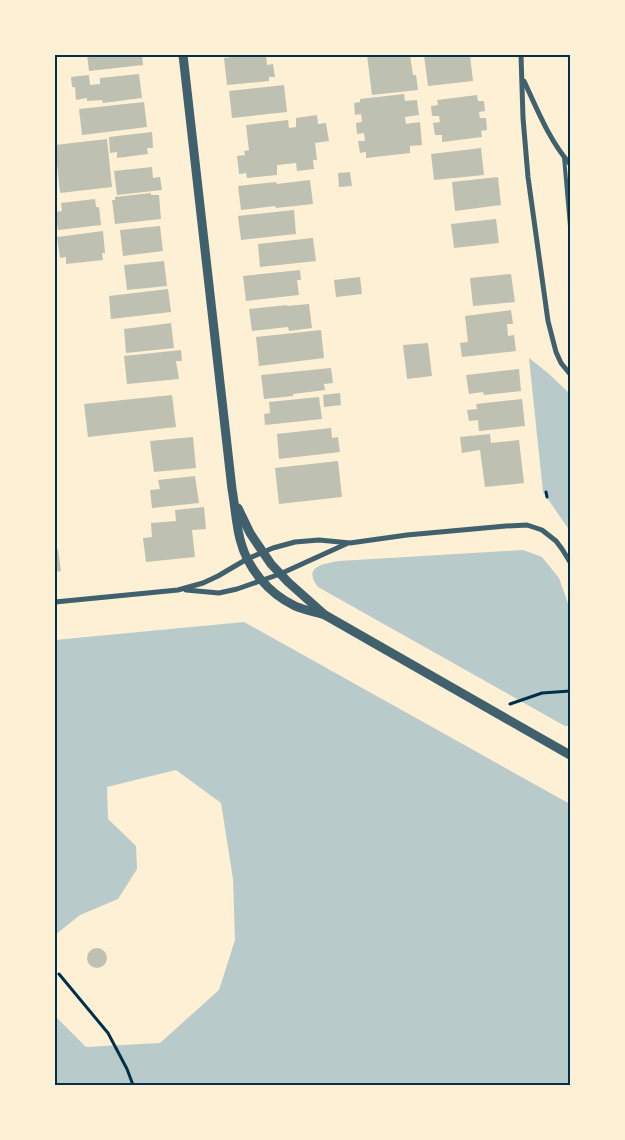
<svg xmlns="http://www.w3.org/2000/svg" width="625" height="1140" viewBox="0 0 625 1140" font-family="Figtree,sans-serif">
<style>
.green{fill:#b9caca}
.building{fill:#bec0b2}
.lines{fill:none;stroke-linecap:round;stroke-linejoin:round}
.path{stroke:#003049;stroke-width:3}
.service{stroke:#3f606c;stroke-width:4}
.minor{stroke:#3f606c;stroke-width:5}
.tertiary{stroke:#3f606c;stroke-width:9}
.neatline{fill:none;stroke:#003049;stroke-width:2}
</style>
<rect width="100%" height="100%" fill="#fdf0d5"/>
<g class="green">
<path d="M529,358L548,373L570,394V531L543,492Z"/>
<path d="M523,550L542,557L559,578L570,609V726H565L318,587C302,566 324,564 339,561Z"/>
<path d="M244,622L570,804V1085H55V1016L86,1047L160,1043L219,990L235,940L233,879L221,803L176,770L107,787L108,819L136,846L137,869L118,899L80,915L55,935V640Z"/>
</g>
<g class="building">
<path d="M87,55H142L143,65L89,71Z"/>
<path d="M252,55H266L267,65L273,64L275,77H269V81L227,85L224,58Z"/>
<path d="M367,55H410L413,75H416L418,90L372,95Z"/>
<path d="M424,55H470L473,81L428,86Z"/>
<path d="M139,74L142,98L103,103L102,100L87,101V98L76,100L75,87H72L71,77L89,75L90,85L100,84V78Z"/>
<path d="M284,85L287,112L232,118L229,91Z"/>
<path d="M404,94L405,101L417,100L419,115L405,117L406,124L420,122L422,145L410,146V153L366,158V152L360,153L358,141H365L364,133L357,134L356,123L362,122L361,114L355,115L354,103L360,102V99Z"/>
<path d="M477,95L478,101H484L485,111L479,112L480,118H486L487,130L481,131L482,137L442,142V135H435L433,123L440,122L439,116H432L431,106L438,105L437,100Z"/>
<path d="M144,102L147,127L82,135L79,109Z"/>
<path d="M317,115L318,124L326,123L329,141L315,143L317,160H313L314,169L297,171L296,163L277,165V175L247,178L246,173L239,174L237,156L245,155L244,151L249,150L246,125L288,120L289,128L296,127V118Z"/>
<path d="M152,132L153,148H147L148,154L117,158V152L110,153L109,137Z"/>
<path d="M107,139L112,187L60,193L55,145Z"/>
<path d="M481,148L484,175L434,180L431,154Z"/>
<path d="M152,167L153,178L160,177L162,190L117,195L114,171Z"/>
<path d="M350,172L352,186L339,187L338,173Z"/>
<path d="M498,177L501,205L455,211L452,182Z"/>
<path d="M310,180L313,204L276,208L275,206L241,210L238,186L276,182L277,184Z"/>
<path d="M151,193V195H159L161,219L115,224L112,200H115V197Z"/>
<path d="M95,199L96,207H99L101,225L58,230L55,212L62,211L61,203Z"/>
<path d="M294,210L296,234L241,240L238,216Z"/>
<path d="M496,219L499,243L454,248L451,224Z"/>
<path d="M160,226L163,251L123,256L120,230Z"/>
<path d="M103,231L105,253H102L103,260L66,264V257L60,258L57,237Z"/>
<path d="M313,238L316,261L260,267L258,244Z"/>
<path d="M164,261L167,286L127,290L124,265Z"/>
<path d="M300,270L301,280H297L299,295L246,301L243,276Z"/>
<path d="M511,274L515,302L473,306L470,278Z"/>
<path d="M360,277L362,294L336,297L334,280Z"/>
<path d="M168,289L171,312L111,319L109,296Z"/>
<path d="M309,304L312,328L289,331L288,327L252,331L249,309L287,305V306Z"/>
<path d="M511,310L513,324H507L508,336L514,335L516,351L462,357L460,343L468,342L465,316Z"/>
<path d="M171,323L174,348L126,353L124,329Z"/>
<path d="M321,330L324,358L259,366L256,337Z"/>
<path d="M428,343L432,376L407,379L403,345Z"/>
<path d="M181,350L182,361H176L179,379L127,384L124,356Z"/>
<path d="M331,368L333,383L324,384L325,390L293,394V396L264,399L261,375Z"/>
<path d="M519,369L521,391L484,395L483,392L469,394L466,375Z"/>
<path d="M340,393L341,405L324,407L323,395Z"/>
<path d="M172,395L176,427L88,437L84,404Z"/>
<path d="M319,397L322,419L265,425L264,414L270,413L269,402Z"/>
<path d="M522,399L525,426L479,431L478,420L469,421L467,410L477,409L476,404Z"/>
<path d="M331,428L332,438L338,437L340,452L279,459L277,434Z"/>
<path d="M490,434L491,443L519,440L524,483L485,487L480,450L462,453L460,437Z"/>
<path d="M193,437L196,468L154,472L150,441Z"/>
<path d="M338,461L342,497L279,504L275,468Z"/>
<path d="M195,476L199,503L152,508L150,490L160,489L158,480Z"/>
<path d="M204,507L206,529L192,530L195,557L146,562L143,538L152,537L151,523L176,521L175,510Z"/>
<path d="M55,549H58L61,571L55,572Z"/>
<circle cx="97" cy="958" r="10"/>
</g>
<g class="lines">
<g class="path">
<path d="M546,492L547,497"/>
<path d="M510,704L542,693L570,691"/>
<path d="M59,974L108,1033L127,1069L133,1085"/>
</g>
<path class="service" d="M564,157L570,226"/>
<g class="minor">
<path d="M521,55L523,118L528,177L548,321L556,352L561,363L570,374"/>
<path d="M524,81C537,109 549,140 570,164"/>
<path d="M186,590L219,593L237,589L280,574L346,544"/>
<path d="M55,602L178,590L203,583L218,576L247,559L273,548L295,542L319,540L350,543L407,535L506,526L527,525L542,530L556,541L562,549L570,562"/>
</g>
<g class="tertiary">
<path d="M183,55L232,489C235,506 236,523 240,539C247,568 268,593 295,606C304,610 315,612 325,615"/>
<path d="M238,508L250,533L271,564L288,582L325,615L570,755"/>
</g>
</g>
<rect width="625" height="1140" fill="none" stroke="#fdf0d5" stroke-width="112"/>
<rect x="56" y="56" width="513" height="1028" class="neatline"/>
</svg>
